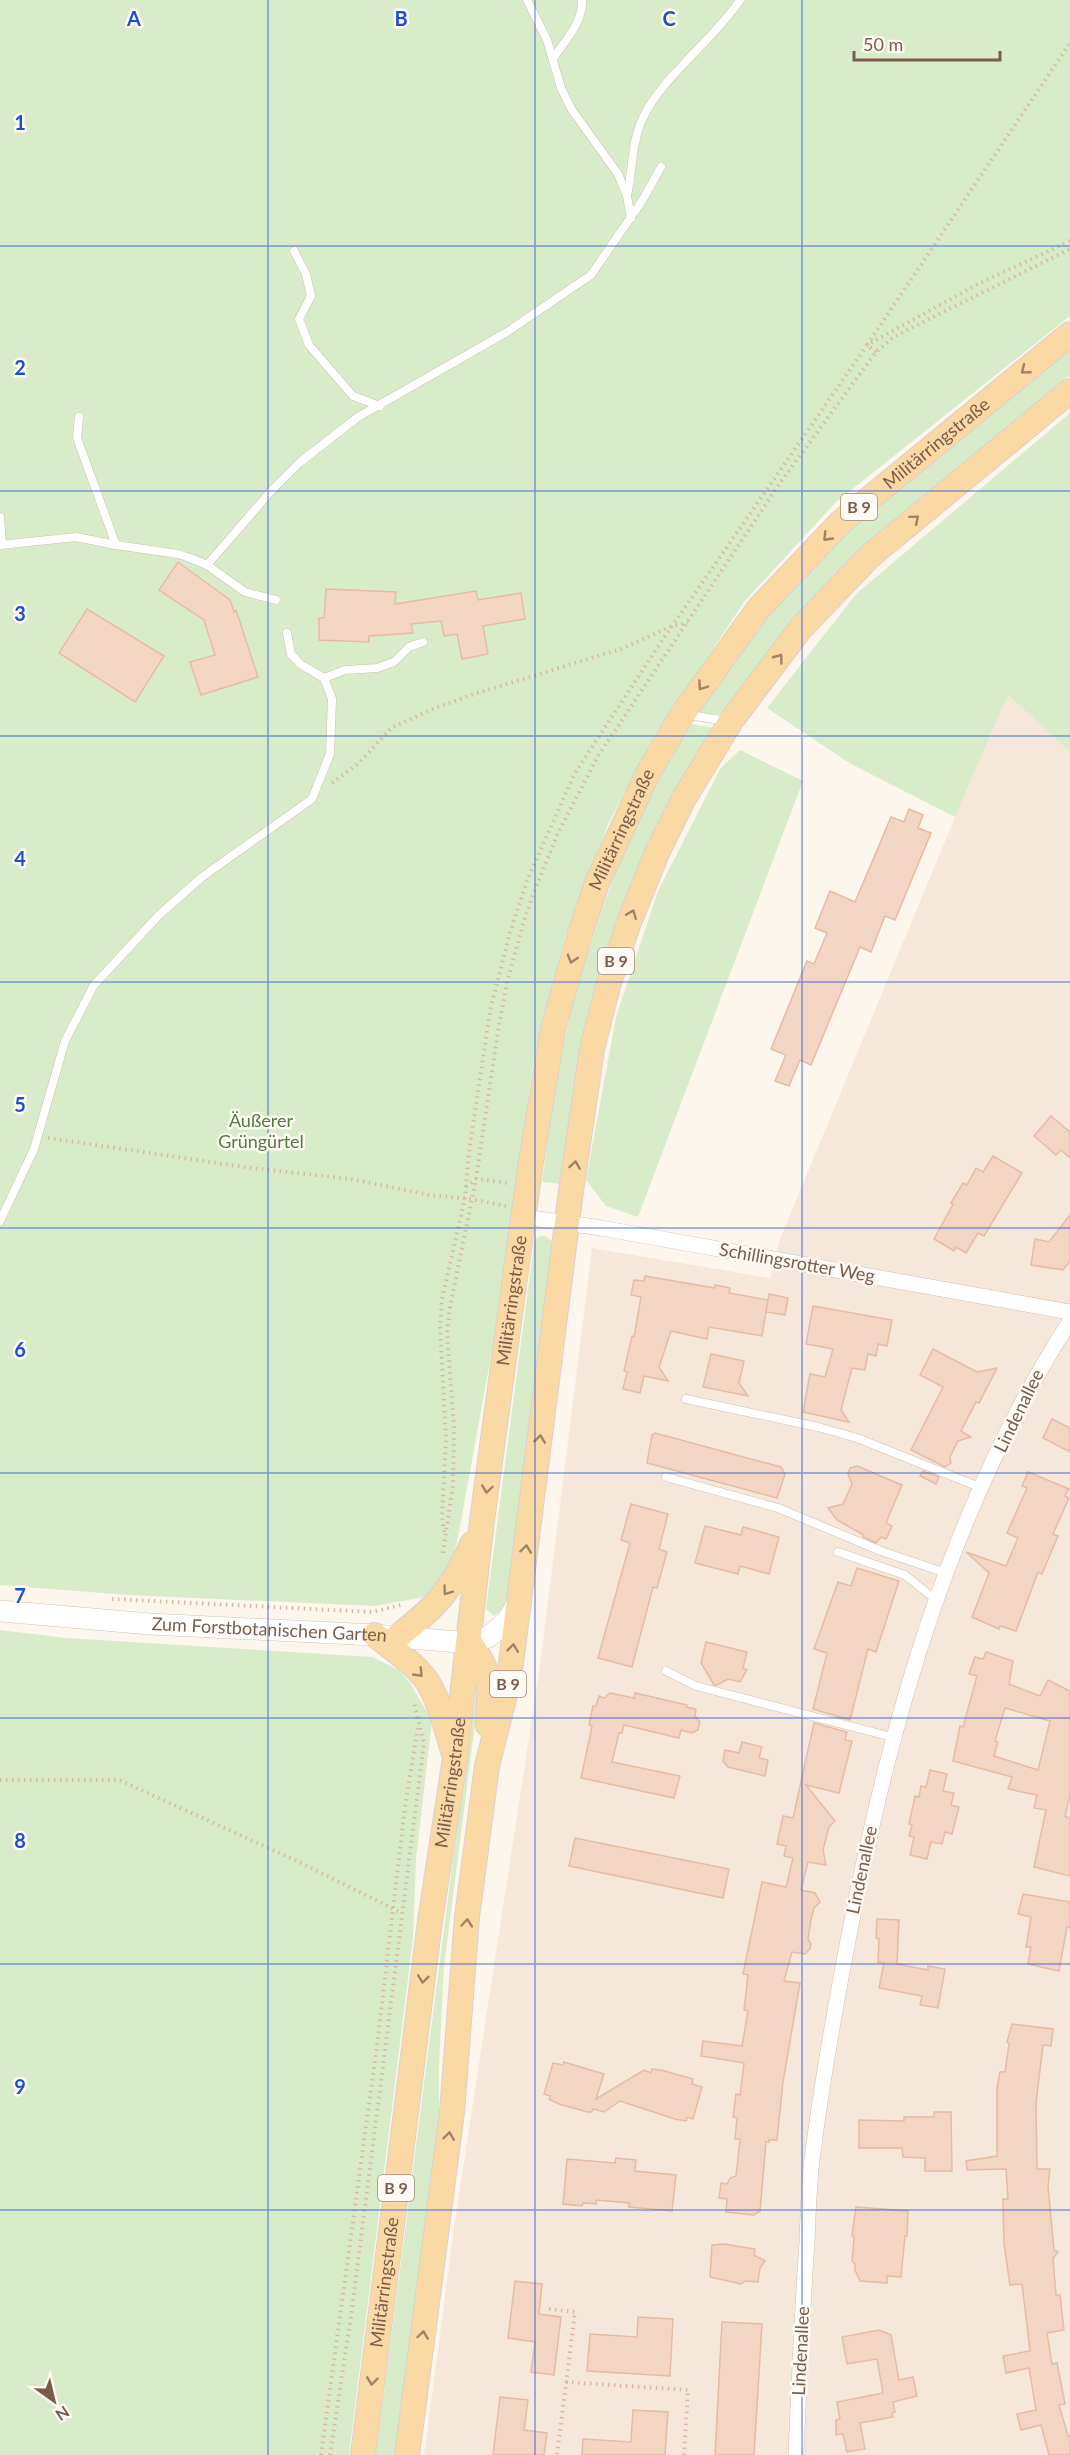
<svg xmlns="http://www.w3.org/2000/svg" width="1070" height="2455" viewBox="0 0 1070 2455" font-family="Lato,sans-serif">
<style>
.residential{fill:#f5e8da}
.green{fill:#d8ecc9}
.building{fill:#f3d5c3;stroke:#e6bba3;stroke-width:1.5;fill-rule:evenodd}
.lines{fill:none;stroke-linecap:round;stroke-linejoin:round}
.lane-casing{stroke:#d1beb0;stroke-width:9}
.street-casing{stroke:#d1beb0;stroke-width:16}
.secondary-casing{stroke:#d6c0b0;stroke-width:22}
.primary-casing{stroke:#dad1cd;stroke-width:26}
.path{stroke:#d9b8a5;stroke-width:4;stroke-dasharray:1.5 4.5;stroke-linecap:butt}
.lane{stroke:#fff;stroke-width:8}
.street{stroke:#fff;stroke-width:15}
.secondary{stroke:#fff;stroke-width:21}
.primary{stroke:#fbd9a5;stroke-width:24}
.oneway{stroke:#a18267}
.grid{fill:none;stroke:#1d4ed8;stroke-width:1.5;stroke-opacity:0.55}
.labels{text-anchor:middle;stroke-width:5;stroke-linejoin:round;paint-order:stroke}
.shield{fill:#fffaf3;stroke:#a28b7f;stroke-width:1.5}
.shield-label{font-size:16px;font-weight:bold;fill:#7a5c4d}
.street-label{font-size:18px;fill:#7a5c4d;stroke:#fffaf3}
.park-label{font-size:18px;fill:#537a41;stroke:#fffaf3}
.grid-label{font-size:20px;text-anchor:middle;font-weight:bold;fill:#1d4ed8;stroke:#fffaf3;stroke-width:5;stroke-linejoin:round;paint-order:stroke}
</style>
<rect width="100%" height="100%" fill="#fdf6ec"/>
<path class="residential" d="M1008,695L1070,752V2455H424L456,2214L540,1666L592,1248L770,1278L780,1239L955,817Z"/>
<g class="green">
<path d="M0,0H1070V316L836,502L744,602L652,741L609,822L565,937L533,1065L500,1306L459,1532L451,1567L430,1596L375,1606L128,1595L0,1585Z"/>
<path d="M1070,349V376L883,529L850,561L724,715L699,713C727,671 756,627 791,589C875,500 975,426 1070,349Z"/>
<path d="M1070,413V752L1008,695L955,817L851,764L767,708L856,594Z"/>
<path d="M692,724L715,728L631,885L592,997L572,1095L563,1184L542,1182C550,1124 557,1065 572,1008C598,909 636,810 692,724Z"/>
<path d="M740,750L803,781L638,1217L606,1206L586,1180L616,1017L658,891L720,769Z"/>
<path d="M540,1236H546L554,1243L542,1323L508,1599L504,1608L494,1616L486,1609L533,1251L534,1240Z"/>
<path d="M0,1630L66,1638L372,1657L399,1670L410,1683L432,1721L416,1859L413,1938L349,2455H0Z"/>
<path d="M481,1677L444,1966L439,2064V2121L397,2455H376L465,1767L478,1678Z"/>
</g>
<g class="building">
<path d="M178,562L230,600L234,612L236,610L258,677L201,695L190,662L215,655L204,620L159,590Z"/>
<path d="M326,589L396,592L395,604L476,591L478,600L521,593L525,619L483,626L488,654L462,659L457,634L444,636L441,621L411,624L413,633L369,636V642L319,640V618H324Z"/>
<path d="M87,609L164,656L135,702L59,653Z"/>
<path d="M909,809L923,815L918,828L931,833L895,920L885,916L871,952L860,947L811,1065L800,1060L789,1086L775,1081L786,1055L771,1049L807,961L814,964L827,933L815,928L830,891L855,902L891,817L904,822Z"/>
<path d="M1051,1116L1070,1132V1158L1061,1150L1056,1155L1034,1136Z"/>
<path d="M993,1156L1022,1173L984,1236L978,1233L966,1253L956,1247L954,1251L934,1239L953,1204L951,1203L963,1183L967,1185L976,1168L983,1172Z"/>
<path d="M1070,1215V1261L1063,1270L1031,1265L1035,1239L1049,1242Z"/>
<path d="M645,1276L715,1288V1285L730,1288L729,1293L768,1300L762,1336L709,1327L707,1339L671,1331L659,1367L668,1381L644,1376L640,1393L623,1389L627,1372L624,1371L632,1336L634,1337L641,1297L631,1295L634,1280L644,1281Z"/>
<path d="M769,1294L788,1298L785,1315L766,1312Z"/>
<path d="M813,1306L892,1320L887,1346L878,1344L876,1356L868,1354L865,1370L852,1368L841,1410L849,1422L803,1412L810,1374L825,1377L833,1349L806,1344Z"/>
<path d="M933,1349L977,1372L997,1368L979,1403L976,1402L961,1431L971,1437L958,1441L950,1457L951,1463L945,1467L911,1450L943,1387L920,1375Z"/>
<path d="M711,1354L744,1361L739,1383L748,1396L703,1387Z"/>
<path d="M1052,1419L1070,1428V1452L1043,1438Z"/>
<path d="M655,1433L781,1467L785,1474L777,1498L647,1463L652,1435Z"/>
<path d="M857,1466L902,1485L886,1523L892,1526L886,1539L881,1537L876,1543L863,1537L864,1535L837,1520L828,1508L843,1504L852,1484L848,1474L850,1468Z"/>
<path d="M923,1471L939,1477L936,1484L920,1476Z"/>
<path d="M1028,1472L1069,1489L1065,1496L1069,1498L1053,1534L1058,1536L1042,1574L1038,1572L1016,1631L1000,1626L999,1629L972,1617L989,1573L966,1552L1006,1566L1018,1538L1007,1533L1027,1488L1022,1486Z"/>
<path d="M631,1504L668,1514L659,1549L667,1552L657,1588L653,1587L632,1667L598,1658L630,1543L621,1540Z"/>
<path d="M705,1526L741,1535L743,1527L779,1537L769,1574L740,1566L738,1574L695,1563Z"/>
<path d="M857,1568L899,1581L876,1652L868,1649L850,1720L813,1709L827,1653L814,1649L838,1582L851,1586Z"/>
<path d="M706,1642L747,1652L743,1668L747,1670L740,1682L728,1679L717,1685H714L701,1663Z"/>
<path d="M986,1652L1013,1661L1009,1684L1040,1696L1048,1680L1070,1691V1796L1065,1816L1070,1818V1876L1034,1867L1046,1810L1034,1808L1037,1795L1008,1789L1012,1777L953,1761L960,1726L963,1727L977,1676L969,1674L975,1657L983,1659ZM1005,1708L1050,1721L1038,1770L994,1756L998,1742L995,1741Z"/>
<path d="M610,1693L634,1698L635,1693L687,1705L686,1707L696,1709L695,1716L700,1722L698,1730L692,1733L681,1730L679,1738L624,1725L622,1733H619L612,1762L680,1776L674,1798L581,1778L590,1736L592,1726L589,1725L593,1706H596L599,1696L604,1698Z"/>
<path d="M814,1723L847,1732L845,1740L852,1741L839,1793L806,1785L835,1821L829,1827L823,1850L826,1865L808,1862L801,1890L815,1893L820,1902L814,1908L811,1920L808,1939L811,1944L810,1949L805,1954L792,1952L784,1981L800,1983L783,2082L777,2140H769V2142H766L760,2211L754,2215L726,2212L727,2199L719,2198L721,2183L727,2184L730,2178L736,2176L740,2139H735L737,2118L733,2117L736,2094L740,2095L744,2063L701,2056L703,2041L742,2046L748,2011L744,2010L748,1975L743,1974L762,1882L786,1887L793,1858L784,1856L786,1846L777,1844L783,1816L793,1818Z"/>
<path d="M742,1742L762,1747L759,1758L768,1760L765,1776L728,1767L723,1761L725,1750L739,1753Z"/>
<path d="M930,1770L947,1774L943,1791L954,1793L951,1805L959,1807L952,1834L945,1832L942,1844L931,1842L927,1859L910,1855L914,1837L909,1836L912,1825L909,1824L915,1796L919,1797L921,1786L926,1787Z"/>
<path d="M575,1838L729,1869L723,1898L569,1866Z"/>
<path d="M1023,1894L1070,1902V1928L1067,1927L1059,1971L1028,1964L1031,1947H1026L1031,1917L1018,1914Z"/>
<path d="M877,1919L899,1920L897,1964L928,1970V1966L945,1969L938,2008L920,2005L922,1996L879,1988L884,1963L878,1962L879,1939L876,1938Z"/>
<path d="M1012,2024L1053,2029L1051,2046L1043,2045L1036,2103L1037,2169H1050L1048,2186L1054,2250L1058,2252L1053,2258L1056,2295H1060L1064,2330L1047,2333L1052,2364L1057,2363L1065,2404L1059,2405L1068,2436L1070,2435V2455H1049L1041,2425L1021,2430L1017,2414L1036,2410L1029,2368L1006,2373L1003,2356L1030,2351L1022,2284L1010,2285L1004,2244L1003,2199H1008L1006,2169L967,2170L966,2161L997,2156V2088L1000,2072H1005L1009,2044L1007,2042Z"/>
<path d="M564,2062L604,2074L596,2099L644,2070L651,2073L652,2069L661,2070L693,2079L692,2084L702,2087L693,2119L687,2117L686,2121L675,2119L620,2101L604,2112L593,2109L592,2112H587L559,2104L549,2099L550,2096L544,2094L553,2063L563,2065Z"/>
<path d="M934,2112H951L952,2171H925V2158L903,2157L902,2148H859V2120L904,2121V2117H934Z"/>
<path d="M616,2158L636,2160L635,2171L676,2175L672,2211L629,2207V2203L596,2200V2204L583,2203L582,2206L563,2204L567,2159L615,2163Z"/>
<path d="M856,2207L908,2211L907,2236H905L901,2277L887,2276V2283L860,2281L855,2270V2264L852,2261L854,2238L852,2235Z"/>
<path d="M724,2244L755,2249L754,2255L765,2261L760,2268L758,2282L745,2281L741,2284L710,2277L712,2245Z"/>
<path d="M515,2281L542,2284L539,2314L561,2317L554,2375L531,2372L535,2342L508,2338Z"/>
<path d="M638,2317L673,2319L670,2376L587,2371L590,2334L637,2337Z"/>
<path d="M722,2322L762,2324L754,2455H715Z"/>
<path d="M879,2330L891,2335L899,2380L913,2377L917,2396L893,2402L895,2412L892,2413L893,2417L860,2423L865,2449L847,2452L843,2434L836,2435V2420L840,2419L837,2402L883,2393L877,2359L847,2364L842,2337Z"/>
<path d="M500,2397L528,2400L524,2430L547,2433L544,2455H493Z"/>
<path d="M633,2410L668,2412L665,2455H582L583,2439L631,2442Z"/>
</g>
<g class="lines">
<defs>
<g id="lane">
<path d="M527,0L547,40L561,88L572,110L618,174L627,196L631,218"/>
<path d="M553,59C565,40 583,23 582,0"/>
<path d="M627,195C633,171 631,146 641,122C658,80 713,41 740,0"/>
<path d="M294,251L306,274L311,296L299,319L309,345L353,396L380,406"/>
<path d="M79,417L77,438L116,545L178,554L190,558L207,565L245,592L276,600"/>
<path d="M0,517L2,545"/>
<path d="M0,545L76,537L116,545"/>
<path d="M207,565L271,491L299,463L358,417L507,332L591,275L642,201L661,167"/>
<path d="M324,678L345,670L377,668L394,662L409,647L423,642"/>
<path d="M688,715L727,721"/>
<path d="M0,1221L34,1149L65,1041L94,985L159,915L202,877L312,799L330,754L332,699L324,678L300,664L291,654L287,633"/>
<path d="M686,1399L818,1427L857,1438L982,1488"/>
<path d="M666,1477L778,1508L881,1551L946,1573"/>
<path d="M838,1552L905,1575L936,1600"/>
<path d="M666,1671L696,1686L892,1737"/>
</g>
<g id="street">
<path d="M524,1217L601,1228L1070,1312"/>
<path d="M796,2455C799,2384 802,2313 807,2242C808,2214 809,2186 812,2159C822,2081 836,2002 851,1925C892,1714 953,1503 1070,1321"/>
</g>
<g id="secondary">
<path id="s1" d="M0,1611L150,1624L375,1635L470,1643L488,1637L499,1628L507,1621L519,1601"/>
</g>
<g id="primary">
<path d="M375,1635C393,1649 414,1663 427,1681C440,1702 446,1728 453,1751"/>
<path d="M397,1637C437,1606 452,1590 472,1544"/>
<path d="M470,1643C494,1676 489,1686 488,1725"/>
<path id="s2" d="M363,2455L430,1921L455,1758L482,1520L530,1168L553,1029L581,930L597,883L648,773L682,715L759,608L841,522L1070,334"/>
<path d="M407,2455L452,2112L467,1917L487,1766L509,1679L571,1191L592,1049L608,986L629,922L657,853L683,800L731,721L801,628L870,556L1070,391"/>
</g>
</defs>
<use href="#lane" class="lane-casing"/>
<use href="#street" class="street-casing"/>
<use href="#secondary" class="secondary-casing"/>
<use href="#primary" class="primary-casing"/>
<g class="path">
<path d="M876,352L867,345L1070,43"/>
<path d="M332,783L359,763L391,728L435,708L474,694L621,649L672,626L688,623"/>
<path d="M48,1138L251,1168L351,1179L429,1195L472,1199L506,1206"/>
<path d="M466,1187L476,1179L509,1183"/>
<path d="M444,1532L442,1517L446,1439L440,1326L442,1299L465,1198L469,1152L490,1011L510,932L528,878L575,773L661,642L867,345L978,284L1070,241"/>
<path d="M443,1553L453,1484L454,1427L447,1333L450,1307L476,1179L498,1031L507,982L523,924L534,892L558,833L598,756L780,483L876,352L891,339L909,329L1070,249"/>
<path d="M112,1599L372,1612L401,1605"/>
<path d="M0,1780H119L297,1861L402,1913"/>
<path d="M549,2309L575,2312L557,2455"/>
<path d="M566,2382L688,2390L684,2455"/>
<path d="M321,2455L377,2046L405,1807L418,1727"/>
<path d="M330,2455L352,2309L424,1743L414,1703"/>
</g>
<use href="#lane" class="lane"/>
<use href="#street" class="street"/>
<use href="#secondary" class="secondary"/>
<use href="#primary" class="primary"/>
</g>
<defs><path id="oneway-chevron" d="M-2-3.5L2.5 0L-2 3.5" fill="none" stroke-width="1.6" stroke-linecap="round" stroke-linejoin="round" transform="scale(1.5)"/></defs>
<g class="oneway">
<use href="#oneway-chevron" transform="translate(1025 370) rotate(141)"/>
<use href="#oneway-chevron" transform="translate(915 519) rotate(-40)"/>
<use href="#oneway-chevron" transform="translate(827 537) rotate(134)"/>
<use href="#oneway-chevron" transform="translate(779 658) rotate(-53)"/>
<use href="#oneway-chevron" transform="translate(702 686) rotate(125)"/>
<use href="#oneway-chevron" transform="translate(632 914) rotate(-68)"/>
<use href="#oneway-chevron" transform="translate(572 959) rotate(107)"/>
<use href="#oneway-chevron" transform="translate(575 1165) rotate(-81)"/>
<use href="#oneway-chevron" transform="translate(540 1439) rotate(-83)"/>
<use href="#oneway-chevron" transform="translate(487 1489) rotate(98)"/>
<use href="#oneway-chevron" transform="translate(526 1549) rotate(-83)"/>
<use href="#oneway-chevron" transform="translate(447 1591) rotate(126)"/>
<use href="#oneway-chevron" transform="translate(513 1648) rotate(-83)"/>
<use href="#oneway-chevron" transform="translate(419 1673) rotate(46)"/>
<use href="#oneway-chevron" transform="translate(467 1923) rotate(-85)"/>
<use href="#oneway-chevron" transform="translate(423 1979) rotate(97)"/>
<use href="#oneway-chevron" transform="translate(449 2136) rotate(-82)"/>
<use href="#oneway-chevron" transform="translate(423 2335) rotate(-82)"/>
<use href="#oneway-chevron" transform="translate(372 2381) rotate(97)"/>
</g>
<path class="grid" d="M268,0V2455M535,0V2455M802,0V2455M0,246H1070M0,491H1070M0,736H1070M0,982H1070M0,1228H1070M0,1473H1070M0,1718H1070M0,1964H1070M0,2210H1070"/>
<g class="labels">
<g class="shield">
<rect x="841" y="494" width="36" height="26" rx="4.5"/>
<rect x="598" y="948" width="36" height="26" rx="4.5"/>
<rect x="490" y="1671" width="36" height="26" rx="4.5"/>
<rect x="378" y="2175" width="36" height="26" rx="4.5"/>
</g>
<g class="shield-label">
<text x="859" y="513">B 9</text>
<text x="616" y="967">B 9</text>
<text x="508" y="1690">B 9</text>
<text x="396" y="2194">B 9</text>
</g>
<g class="street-label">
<text dy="6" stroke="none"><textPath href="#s2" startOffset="2154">Militärringstraße</textPath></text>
<text dy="6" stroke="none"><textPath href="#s2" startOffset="1650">Militärringstraße</textPath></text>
<text transform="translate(797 1263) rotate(10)" y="6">Schillingsrotter Weg</text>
<text dy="6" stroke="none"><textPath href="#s2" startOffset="1164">Militärringstraße</textPath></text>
<text transform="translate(1019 1411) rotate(-64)" y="6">Lindenallee</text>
<text dy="6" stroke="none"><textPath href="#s1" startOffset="270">Zum Forstbotanischen Garten</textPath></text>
<text dy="6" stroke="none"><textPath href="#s2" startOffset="678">Militärringstraße</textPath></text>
<text transform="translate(862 1870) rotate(-78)" y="6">Lindenallee</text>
<text dy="6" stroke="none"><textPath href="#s2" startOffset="174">Militärringstraße</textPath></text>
<text transform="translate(801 2351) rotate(-87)" y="6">Lindenallee</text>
</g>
<g class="park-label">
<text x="261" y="1127">Äußerer<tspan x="261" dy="21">Grüngürtel</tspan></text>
</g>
</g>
<g class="grid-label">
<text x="134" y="26">A</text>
<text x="401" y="26">B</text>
<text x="669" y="26">C</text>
<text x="20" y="130">1</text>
<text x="20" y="375">2</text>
<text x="20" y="621">3</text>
<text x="20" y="866">4</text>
<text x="20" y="1112">5</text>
<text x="20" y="1357">6</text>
<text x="20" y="1603">7</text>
<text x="20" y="1848">8</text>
<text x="20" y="2094">9</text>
</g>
<g transform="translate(54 2401) rotate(146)" stroke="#fffaf3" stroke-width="4.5" paint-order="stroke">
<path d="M0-4.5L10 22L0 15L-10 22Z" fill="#7a5c4d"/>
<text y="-9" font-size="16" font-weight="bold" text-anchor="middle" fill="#7a5c4d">N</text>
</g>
<path d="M854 51v9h146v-9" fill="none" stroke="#7a5c4d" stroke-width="3"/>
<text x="863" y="51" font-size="18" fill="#7a5c4d" stroke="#fffaf3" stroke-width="4.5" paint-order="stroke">50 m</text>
</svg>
